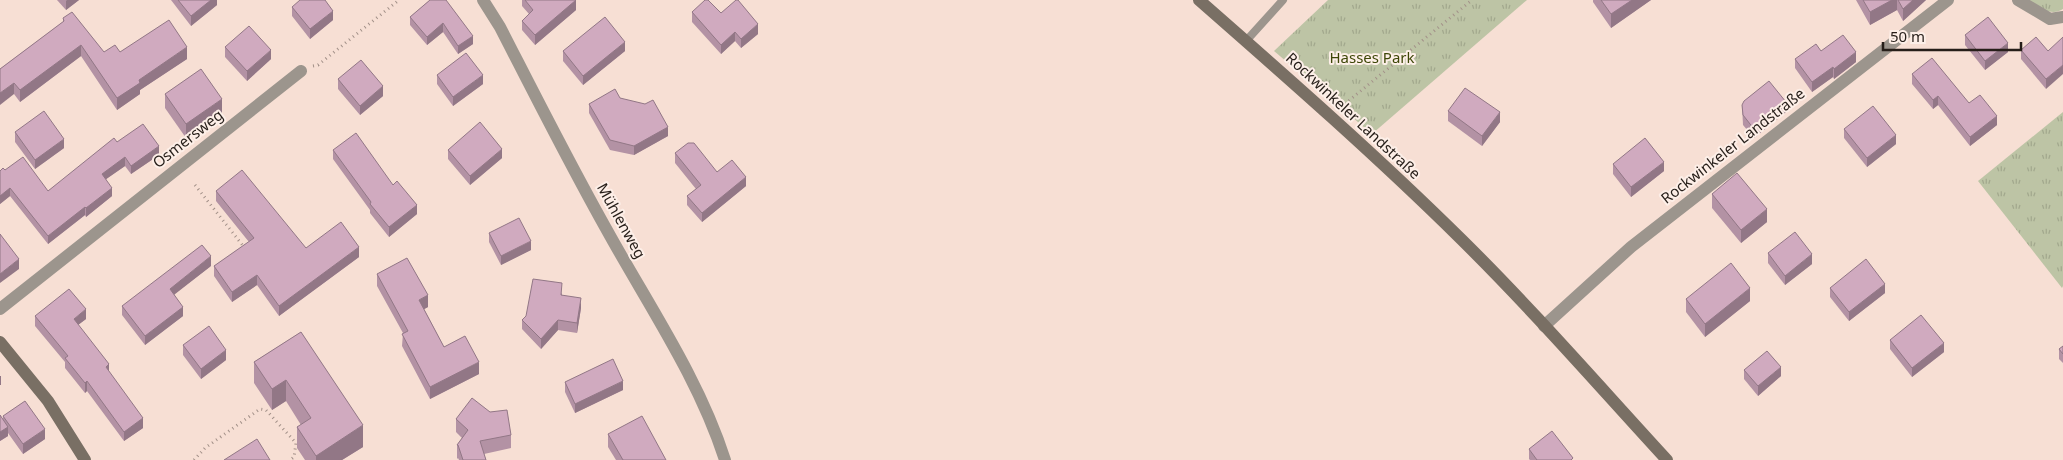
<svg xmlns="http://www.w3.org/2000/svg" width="2063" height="460" viewBox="0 0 2063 460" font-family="'Noto Sans',sans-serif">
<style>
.grass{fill:url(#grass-tufts)}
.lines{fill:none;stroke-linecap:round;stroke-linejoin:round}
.path{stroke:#a29088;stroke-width:3;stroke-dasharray:1 4;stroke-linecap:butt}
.lane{stroke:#9c958d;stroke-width:8}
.street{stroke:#9c958d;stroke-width:12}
.secondary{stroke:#796f64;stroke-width:12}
.wall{fill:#b392a4}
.shaded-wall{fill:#927786}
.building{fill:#d0aabf;stroke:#927786}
.labels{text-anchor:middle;stroke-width:4;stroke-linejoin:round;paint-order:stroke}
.park-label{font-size:15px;fill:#3e4708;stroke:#fdefe8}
.street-label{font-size:15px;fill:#261e19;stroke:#fdefe8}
</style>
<defs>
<pattern id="grass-tufts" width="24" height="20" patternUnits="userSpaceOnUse" patternTransform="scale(1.25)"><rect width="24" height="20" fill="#bdc4a5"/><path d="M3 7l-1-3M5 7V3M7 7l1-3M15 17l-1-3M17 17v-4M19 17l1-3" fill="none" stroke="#a2a88d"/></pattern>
</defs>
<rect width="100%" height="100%" fill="#f7dfd4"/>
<g class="grass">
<path d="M1328,0H1527L1372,134L1274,51Z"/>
<path d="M2029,0H2063V9C2051,17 2039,7 2029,0Z"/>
<path d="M2063,112V286L2062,288L1978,181Z"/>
</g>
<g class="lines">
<g class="path">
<path d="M313,66L318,65L399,0"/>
<path d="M1341,107L1472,0"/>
<path d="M195,185L244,247"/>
<path d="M194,460L205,448L260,409L266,410L296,443L294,457L290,460"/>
</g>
<path class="lane" d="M1246,41L1283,0"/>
<g class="street">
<path d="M483,0L500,27C537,99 573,171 613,241C653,312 700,382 725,460"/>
<path d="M2018,0L2050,19L2063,17"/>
<path d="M0,309L301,71"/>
<path d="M1544,326L1631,247L1948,0"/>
</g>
<g class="secondary">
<path d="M1199,0C1288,78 1377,156 1461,239C1533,310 1599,386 1667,460"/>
<path d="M0,342L48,401L85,460"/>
</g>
</g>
<g class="wall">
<path d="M57,0H79L66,10Z"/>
<path d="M171,0H217V5L191,26Z"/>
<path d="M430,0L473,44L458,54L443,32L427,45L410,25V17Z"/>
<path d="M522,0H575L576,10L535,45L522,30V21L529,14L522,6Z"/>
<path d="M1593,0H1651L1611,28L1593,2Z"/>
<path d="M1856,0H1926L1903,21L1897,10L1870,25Z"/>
<path d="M292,7L333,20L310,39L292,16Z"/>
<path d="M692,12L721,13L758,34L741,48L735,41L721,54L692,22Z"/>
<path d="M63,18L104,52H120L187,59L140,90V94L117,110L81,56L20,102L14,94L0,69L63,22Z"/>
<path d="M1965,35L2008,52L1985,70L1965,45Z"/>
<path d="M225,47L271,59L247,81L225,57Z"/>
<path d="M2021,50L2048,51L2046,89L2021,59Z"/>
<path d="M563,51H625L583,85L563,61Z"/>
<path d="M1821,51L1856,62L1834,79L1833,77L1812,92L1795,68V59Z"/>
<path d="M1912,74L1997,125L1970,146L1938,105L1933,109L1912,84Z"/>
<path d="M437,75L483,84L453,106L437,84Z"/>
<path d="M338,79L383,96L360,115L338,89Z"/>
<path d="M165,94L222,113L186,138L165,108Z"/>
<path d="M620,98L668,136L634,155L610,150L589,113V104Z"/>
<path d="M1742,105L1786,112L1754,138L1743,125Z"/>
<path d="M1448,111L1500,122L1482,146L1448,121Z"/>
<path d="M1844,129L1896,144L1867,167L1844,138Z"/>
<path d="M15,132L64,148L35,169L15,142Z"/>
<path d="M117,142L159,155L131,174L125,166L106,179L112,196L86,217L85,215L48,244L10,196L0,204V171L5,170L48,191Z"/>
<path d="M333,150L393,185L417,214L389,237L370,213V210L333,159Z"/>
<path d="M448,150L502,158L470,185L448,159Z"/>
<path d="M675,153L717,172L746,186L702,222L687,205V196L696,189L675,163Z"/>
<path d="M1613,164L1664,171L1631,197L1613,174Z"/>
<path d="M216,191L306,248L359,257L279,316L257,285L232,302L214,276V266L249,242L216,201Z"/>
<path d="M1712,194L1767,222L1741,243L1712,208Z"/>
<path d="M489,233L531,250L501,265L489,242Z"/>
<path d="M1768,253L1812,264L1785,285L1768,263Z"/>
<path d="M211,266L174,294L183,316L145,345L122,315V306Z"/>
<path d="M377,274L428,307L424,309L444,347L479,374L430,399L402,346L403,333L377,286Z"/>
<path d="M1830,288L1885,293L1849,321L1830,297Z"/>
<path d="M562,293V295L581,308L577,333L558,330L541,349L522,329V320Z"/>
<path d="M1686,299L1750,301L1705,337L1686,312Z"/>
<path d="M35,316L86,319L78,325L109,372L143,428L124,441L87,391L85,393L65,368V362L35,326Z"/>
<path d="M301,332L363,447L342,460H305L297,448V427L301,425L286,401L272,410L254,383V362Z"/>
<path d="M1890,340L1944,352L1912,377L1890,349Z"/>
<path d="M183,345L226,360L201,379L183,355Z"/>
<path d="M2063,346V363L2059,359V349Z"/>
<path d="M1744,370L1781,376L1758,396L1744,379Z"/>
<path d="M565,382L623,390L575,413L565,392Z"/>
<path d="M0,415L3,419V416L45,439L23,454L8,433V436L0,441Z"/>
<path d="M456,419L511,435V448L484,454L486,460H459L458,458L457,459V445L462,438L456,432Z"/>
<path d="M608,434L666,460H616L608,447Z"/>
<path d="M1529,449L1573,460H1530L1529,459Z"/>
</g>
<g class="shaded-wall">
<path d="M67,0H79L66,10V1Z"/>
<path d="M211,0H217V5L191,26V16Z"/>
<path d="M576,0V10L535,45V35Z"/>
<path d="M1632,0H1651L1611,28V14Z"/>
<path d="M1892,0H1897V10L1870,25V12Z"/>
<path d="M1913,0H1926L1903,21V9Z"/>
<path d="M333,11V20L310,39V29Z"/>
<path d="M443,23V32L427,45V37Z"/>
<path d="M758,24V34L741,48V39Z"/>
<path d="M735,32V41L721,54V45Z"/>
<path d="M473,36V44L458,54V46Z"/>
<path d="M625,42V51L583,85V76Z"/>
<path d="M2008,43V52L1985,70V61Z"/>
<path d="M81,45V56L20,102V90Z"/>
<path d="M187,47V59L140,90V94L117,110V98L139,80Z"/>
<path d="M271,50V59L247,81V71Z"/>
<path d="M1856,52V62L1834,79V69Z"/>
<path d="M2063,65V74L2046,89V79Z"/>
<path d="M1833,67V77L1812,92V82Z"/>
<path d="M483,75V84L453,106V97Z"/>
<path d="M14,83V94L0,105V93Z"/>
<path d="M383,86V96L360,115V106Z"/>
<path d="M1938,96V105L1933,109V100Z"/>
<path d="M222,99V113L186,138V124Z"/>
<path d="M1786,102V112L1754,138V129Z"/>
<path d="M1500,112V122L1482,146V136Z"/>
<path d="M1997,116V125L1970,146V137Z"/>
<path d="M668,127V136L634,155V146Z"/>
<path d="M1896,135V144L1867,167V158Z"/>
<path d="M64,139V148L35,169V160Z"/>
<path d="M159,146V155L131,174V166Z"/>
<path d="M502,149V158L470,185V176Z"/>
<path d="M125,157V166L102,182V174Z"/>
<path d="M1664,162V171L1631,197V187Z"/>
<path d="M746,177V186L702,222V213Z"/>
<path d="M10,188V196L0,204V196Z"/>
<path d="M112,188V196L86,217V208Z"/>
<path d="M417,205V214L389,237V227Z"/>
<path d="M85,207V215L48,244V236Z"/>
<path d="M1767,209V222L1741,243V230Z"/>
<path d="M531,241V250L501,265V256Z"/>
<path d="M359,247V257L279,316V306Z"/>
<path d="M1812,254V264L1785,285V276Z"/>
<path d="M211,256V266L170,298V289Z"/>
<path d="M19,259V269L0,283V274Z"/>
<path d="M257,275V285L232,302V292Z"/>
<path d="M1885,284V293L1849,321V312Z"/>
<path d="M1750,288V301L1705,337V324Z"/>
<path d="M428,295V307L419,312V300Z"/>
<path d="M581,298V308L577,333V323Z"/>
<path d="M183,307V316L145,345V336Z"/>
<path d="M86,309V319L74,328V319Z"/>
<path d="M558,320V330L541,349V339Z"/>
<path d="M1944,343V352L1912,377V368Z"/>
<path d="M226,350V360L201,379V369Z"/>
<path d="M479,362V374L430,399V387Z"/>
<path d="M109,364V373L106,367Z"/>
<path d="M1781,367V376L1758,396V386Z"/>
<rect x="0" y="376" width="1" height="9"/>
<path d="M286,380V401L272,410V389Z"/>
<path d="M87,381V391L85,393V383Z"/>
<path d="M623,381V390L575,413V404Z"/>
<path d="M143,418V428L124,441V432Z"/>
<path d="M363,425V447L342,460H316V456Z"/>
<path d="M8,427V436L0,441V432Z"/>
<path d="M45,429V439L23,454V444Z"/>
</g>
<g class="building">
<path d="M178,0H211L191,16Z"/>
<path d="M300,0H325L333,11L310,29L292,7Z"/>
<path d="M430,0H446L473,36L458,46L443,23L427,37L410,17Z"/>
<path d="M525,0H576L535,35L522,21L533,10Z"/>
<path d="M705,0H708L721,13L736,0H738L758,24L741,39L735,32L721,45L692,12Z"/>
<path d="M1601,0H1632L1611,14Z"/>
<path d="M1863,0H1892L1870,12Z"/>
<path d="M1898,0H1913L1903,9Z"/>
<path d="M72,12L104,52L115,45L120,52L169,20L187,47L139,80L140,83L117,98L81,45L20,90L14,83L0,93V69L64,21L63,18Z"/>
<path d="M605,17L625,42L583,76L563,51Z"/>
<path d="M1988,17L2008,43L1985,61L1965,35Z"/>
<path d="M249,26L271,50L247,71L225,47Z"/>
<path d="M1843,35L1856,52L1834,69L1833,67L1812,82L1795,59L1816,44L1821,51Z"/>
<path d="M2036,37L2048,51L2063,37V65L2046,79L2021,50Z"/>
<path d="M466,53L483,75L453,97L437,75Z"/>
<path d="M1932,58L1969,103L1980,95L1997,116L1970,137L1938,96L1933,100L1912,74Z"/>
<path d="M361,60L383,86L360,106L338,79Z"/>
<path d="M201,69L222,99L186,124L165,94Z"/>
<path d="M1769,81L1786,102L1754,129L1743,115L1742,105L1744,101Z"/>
<path d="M1465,88L1500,112L1482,136L1448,111Z"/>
<path d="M615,89L620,98L645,104L653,100L668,127L634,146L610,140L589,104Z"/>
<path d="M1873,106L1896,135L1867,158L1844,129Z"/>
<path d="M44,111L64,139L35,160L15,132Z"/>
<path d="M480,122L502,149L470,176L448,150Z"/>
<path d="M143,124L159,146L131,166L125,157L102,174L112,188L86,208L85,207L48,236L10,188L0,196V171L3,168L5,170L23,157L48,191L114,138L117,142Z"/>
<path d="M356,133L393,185L397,181L417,205L389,227L370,204L371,202L333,150Z"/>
<path d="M1645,138L1664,162L1631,187L1613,164Z"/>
<path d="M688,143H694L717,172L732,160L746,177L702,213L687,196L701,185L675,153Z"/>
<path d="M242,170L306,248L341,222L359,247L279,306L257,275L232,292L214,266L254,238L216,191Z"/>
<path d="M1737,173L1767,209L1741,230L1712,194Z"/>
<path d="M519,218L531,241L501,256L489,233Z"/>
<path d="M1795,232L1812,254L1785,276L1768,253Z"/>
<path d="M0,234L19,259L0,274Z"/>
<path d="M202,245L211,256L170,289L183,307L145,336L122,306Z"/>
<path d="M407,258L428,295L419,300L444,347L465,336L479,362L430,387L402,334L408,331L377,274Z"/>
<path d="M1866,259L1885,284L1849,312L1830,288Z"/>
<path d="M1731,263L1750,288L1705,324L1686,299Z"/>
<path d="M533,279L562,283L561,295L581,298L577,323L558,320L541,339L522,320L526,316Z"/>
<path d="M69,289L86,309L74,319L109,364L106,367L143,418L124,432L87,381L85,383L65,358L68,356L35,316Z"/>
<path d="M1921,315L1944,343L1912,368L1890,340Z"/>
<path d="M209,326L226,350L201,369L183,345Z"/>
<path d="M301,332L363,425L316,456L297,427L311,418L286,380L272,389L254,362Z"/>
<path d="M2063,346V354L2059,349Z"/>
<path d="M1767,351L1781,367L1758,386L1744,370Z"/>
<path d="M613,359L623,381L575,404L565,382Z"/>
<path d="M472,398L490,412L507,410L511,435L480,441L486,460H463L458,445H457L468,430L456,419Z"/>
<path d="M25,401L45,429L23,444L3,416Z"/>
<path d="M0,415L8,427L0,432Z"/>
<path d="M642,416L666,460H623L608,434Z"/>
<path d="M1552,431L1573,458L1571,460H1537L1529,449Z"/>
<path d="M257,439L270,460H224Z"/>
</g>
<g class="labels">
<g class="park-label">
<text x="1372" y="63">Hasses Park</text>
</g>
<g class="street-label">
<text transform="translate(1353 116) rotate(43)" y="5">Rockwinkeler Landstraße</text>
<text transform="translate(188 139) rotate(-38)" y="5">Osmersweg</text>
<text transform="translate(1733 146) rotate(-38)" y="5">Rockwinkeler Landstraße</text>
<text transform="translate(621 221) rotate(61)" y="5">Mühlenweg</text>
</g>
</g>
<path d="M1883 42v8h138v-8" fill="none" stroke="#261e19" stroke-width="2.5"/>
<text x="1890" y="42" font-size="15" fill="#261e19" stroke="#fdefe8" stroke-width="4" paint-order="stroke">50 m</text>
</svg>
